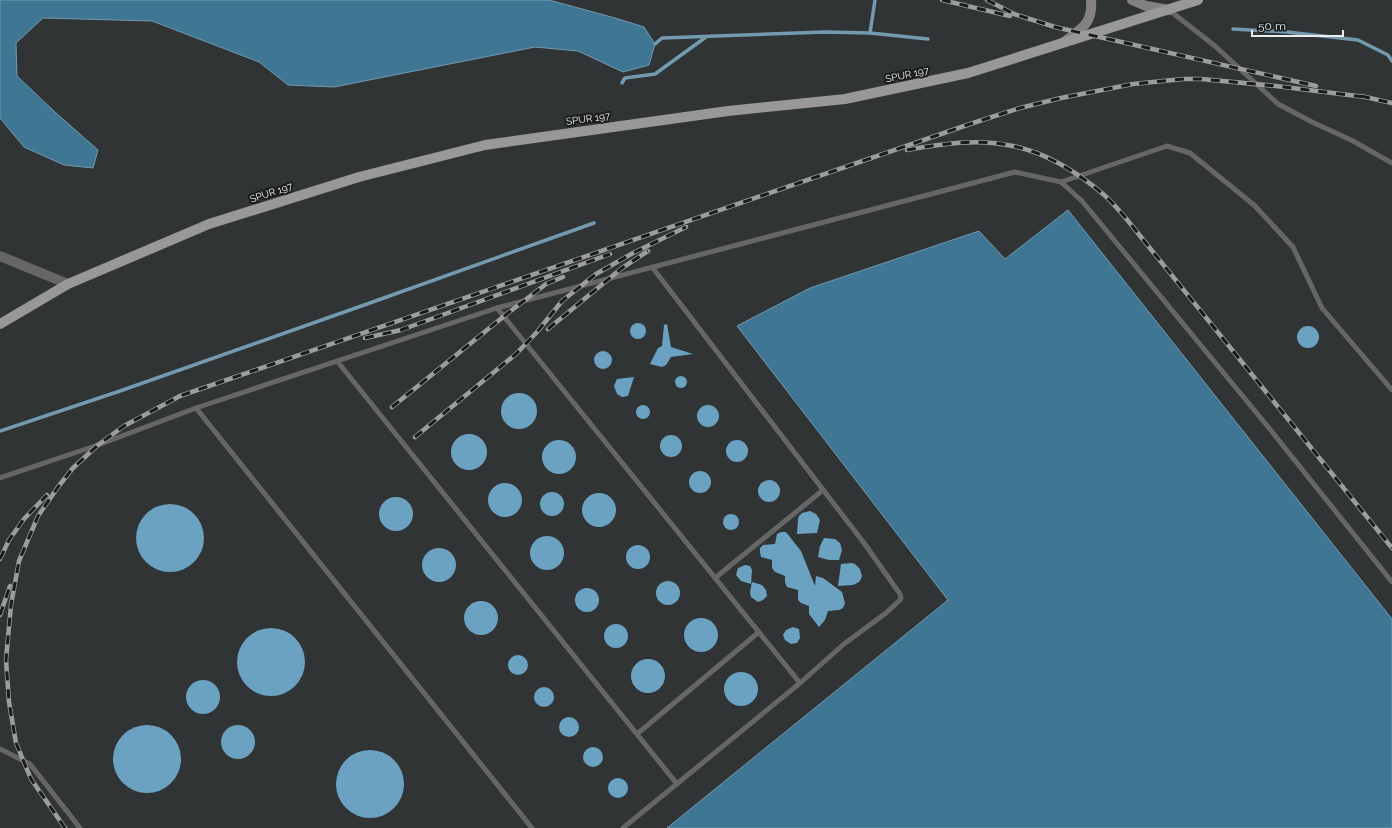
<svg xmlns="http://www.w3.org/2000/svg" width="1392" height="828" viewBox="0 0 1392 828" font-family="Raleway,sans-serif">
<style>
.water{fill:#3f7694;stroke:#739aaf}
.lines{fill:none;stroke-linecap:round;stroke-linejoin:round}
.stream{stroke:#739aaf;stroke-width:3.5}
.building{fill:#6ba2c2}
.service{stroke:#676666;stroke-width:5}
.minor{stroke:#676666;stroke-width:10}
.secondary{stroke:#848182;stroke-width:10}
.primary{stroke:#9a9798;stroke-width:10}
.rail-casing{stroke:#9b9d9e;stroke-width:4.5}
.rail{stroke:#1a1b1c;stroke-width:3;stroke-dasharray:9;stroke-linecap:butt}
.labels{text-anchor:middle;stroke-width:4;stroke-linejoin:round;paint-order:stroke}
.street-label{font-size:10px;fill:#ecedee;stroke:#1a1b1c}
</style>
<rect width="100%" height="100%" fill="#313435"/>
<g class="water">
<path d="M0,0H549L615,18L644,27L655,44L649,65L623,72L578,51L535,47L334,87L288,85L259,62L152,21L43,18L16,43L17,76L56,113L98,150L93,168L64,165L24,147L0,118Z"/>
<path d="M1068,210L1392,619V828H667L948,600L737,326L810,288L979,231L1005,259Z"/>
</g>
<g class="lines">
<g class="stream">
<path d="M1233,29L1287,32L1358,40L1388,55L1392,61"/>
<path d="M870,33L875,0"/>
<path d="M655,44L662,38L825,32L870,33L928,39"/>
<path d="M622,83L625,78L655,74L706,37"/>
<path d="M0,431L120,391L367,304L594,223"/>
</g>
</g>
<g class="building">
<circle cx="638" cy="331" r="8"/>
<path d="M667,324L671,347L693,354L671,357L666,365L662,367L650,364L658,348L662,346L664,325Z"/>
<circle cx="1308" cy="337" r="11"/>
<circle cx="603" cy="360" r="9"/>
<circle cx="681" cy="382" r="6"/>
<path d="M634,377L628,396L622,397L617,394L614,386L617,379Z"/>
<circle cx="519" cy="411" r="18"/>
<circle cx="643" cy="412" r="7"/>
<circle cx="708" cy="416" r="11"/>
<circle cx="469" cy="452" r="18"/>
<circle cx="671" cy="446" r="11"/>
<circle cx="737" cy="451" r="11"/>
<circle cx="559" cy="457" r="17"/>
<circle cx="700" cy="482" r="11"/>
<circle cx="769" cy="491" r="11"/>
<circle cx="505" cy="500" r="17"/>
<circle cx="552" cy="504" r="12"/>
<circle cx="599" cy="510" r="17"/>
<circle cx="396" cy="514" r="17"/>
<circle cx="170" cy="538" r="34"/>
<path d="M810,511L816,514L820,520L817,533L797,534L798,519L799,516L802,513Z"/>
<circle cx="731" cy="522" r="8"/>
<path d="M781,532H786L801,551L815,586L816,576L823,578L842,592L845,603L843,608L839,610L828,611L825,620L819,627L809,614V606L801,603L798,600V590L787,587L785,582V576L775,572L772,568V560L761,557L760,552V548L763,545L775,544L777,534Z"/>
<circle cx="547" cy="553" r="17"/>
<path d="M824,538L835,539L840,543L842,550L839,560H829L818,557L820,546Z"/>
<circle cx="638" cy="557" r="12"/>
<circle cx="439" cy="565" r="17"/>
<path d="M852,563L855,564L860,569L862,576L861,579L859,582L853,585L838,586L841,564Z"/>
<path d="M745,565L750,566L752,570L751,584L741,581L736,575L738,568Z"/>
<circle cx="668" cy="593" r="12"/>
<path d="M752,582L762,585L766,590L767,596L763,600L758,602L751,597L750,592Z"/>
<circle cx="587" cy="600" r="12"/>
<circle cx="481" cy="618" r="17"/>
<circle cx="701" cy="635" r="17"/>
<circle cx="616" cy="636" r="12"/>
<path d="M793,627L799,629L800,638L797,643L791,644L785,640L783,635L786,630Z"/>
<circle cx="271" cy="662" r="34"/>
<circle cx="518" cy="665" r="10"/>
<circle cx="648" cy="676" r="17"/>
<circle cx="741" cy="689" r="17"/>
<circle cx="203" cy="697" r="17"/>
<circle cx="544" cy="697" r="10"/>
<circle cx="569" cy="727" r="10"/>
<circle cx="147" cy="759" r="34"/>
<circle cx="238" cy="742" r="17"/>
<circle cx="593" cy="757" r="10"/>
<circle cx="370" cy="784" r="34"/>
<circle cx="618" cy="788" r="10"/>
</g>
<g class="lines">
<g class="service">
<path d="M1169,10L1215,46L1278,104L1310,121L1353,141L1392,163"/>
<path d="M1061,182L1167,146L1190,153L1254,205L1293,247L1322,308L1392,390"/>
<path d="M652,267L864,543L900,594L901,599L886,613L844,644L800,683"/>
<path d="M497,308L800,683L623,828"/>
<path d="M337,361L677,784"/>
<path d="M196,408L532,828"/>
<path d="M0,478L98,445L196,408L497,308L1015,172L1061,182L1082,201L1269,428L1392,582"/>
<path d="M715,578L823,490"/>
<path d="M637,734L759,632"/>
<path d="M0,749L30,764L80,828"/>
</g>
<path class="minor" d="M0,256L68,284"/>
<g class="secondary">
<path d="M1132,0L1146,6L1169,10"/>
<path d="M1064,42C1081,29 1093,24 1091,0"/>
</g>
<path class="primary" d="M0,324L68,284L209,224L359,177L485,145L728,111L845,99L968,73L1198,0"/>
<defs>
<g id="rail">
<path d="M942,0L1010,16"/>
<path d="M987,0L1014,14L1055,27L1316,86"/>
<path d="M1361,96L1392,103"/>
<path d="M907,150C941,144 978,138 1013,146C1046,153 1077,172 1103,194C1119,208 1132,226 1145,242L1392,548"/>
<path d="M548,329L622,268L648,251"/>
<path d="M365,338L401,330L610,254"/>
<path d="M392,407L508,313L546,284L563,277"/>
<path d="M415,437L516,354L537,332L562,301L596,274L633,253L686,227"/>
<path d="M0,559L9,540L24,519L47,495"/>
<path d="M0,615L10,586"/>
<path d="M65,828L31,779L16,743L9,702L6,660L11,605L19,561L38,516L58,487L73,468L98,445L124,426L180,396L973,123L1020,108L1061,98L1133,84L1183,79H1201L1276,86L1365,97"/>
</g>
</defs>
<use href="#rail" class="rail-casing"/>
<use href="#rail" class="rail"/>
</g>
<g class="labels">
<g class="street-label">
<text transform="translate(907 74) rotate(-12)" y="4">SPUR 197</text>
<text transform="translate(588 118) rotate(-8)" y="4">SPUR 197</text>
<text transform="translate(271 192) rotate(-18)" y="4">SPUR 197</text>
</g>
</g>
<path d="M1252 30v6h91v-6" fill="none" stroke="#ecedee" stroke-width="2"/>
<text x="1258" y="30" font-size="12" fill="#ecedee" stroke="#1a1b1c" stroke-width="3" paint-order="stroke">50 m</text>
</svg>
